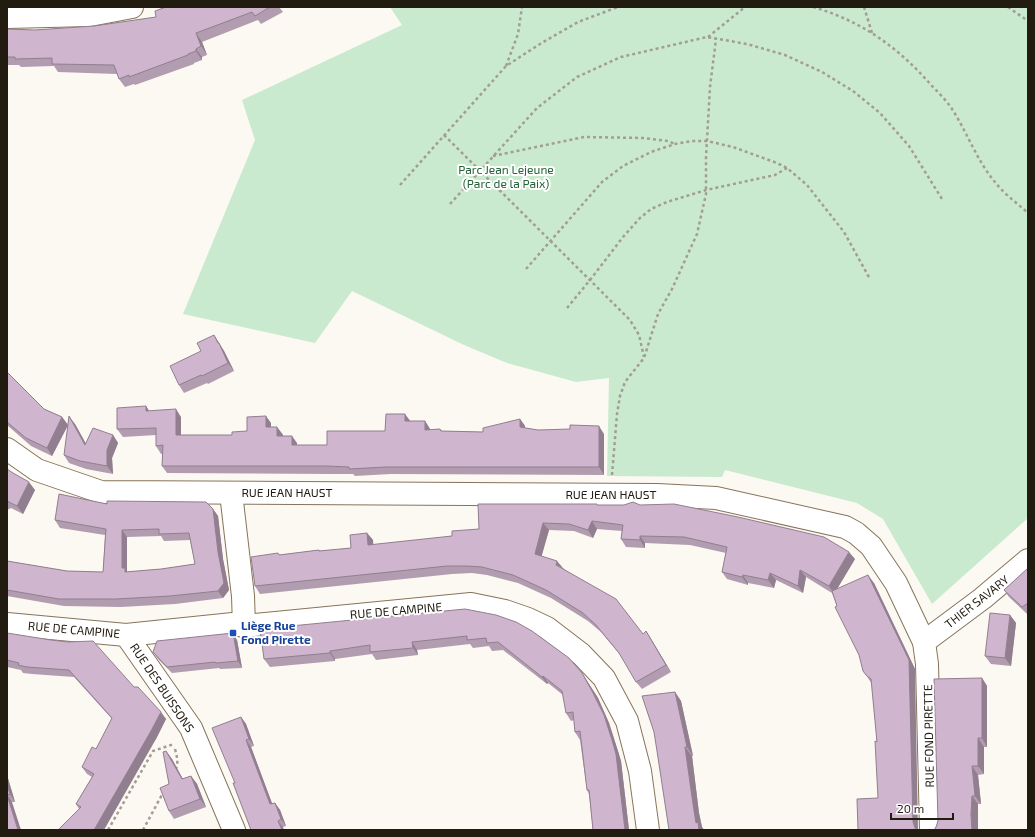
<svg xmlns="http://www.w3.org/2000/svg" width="1035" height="837" viewBox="0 0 1035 837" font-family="'Exo 2',sans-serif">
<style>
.green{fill:#c9eacf}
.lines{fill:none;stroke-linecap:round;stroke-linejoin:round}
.minor-casing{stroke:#86745a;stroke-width:24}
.path{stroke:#a39d95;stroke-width:2.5;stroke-dasharray:3 3;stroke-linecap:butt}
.minor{stroke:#fff;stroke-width:22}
.wall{fill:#b29cb0;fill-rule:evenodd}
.shaded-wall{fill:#917f90}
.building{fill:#cfb5cd;stroke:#917f90;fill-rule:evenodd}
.transit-dot{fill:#1a4fb4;stroke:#fff;stroke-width:1.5}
.labels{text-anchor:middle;stroke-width:4;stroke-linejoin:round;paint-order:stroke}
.park-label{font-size:12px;fill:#236336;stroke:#fff}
.street-label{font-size:12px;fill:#221b10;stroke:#fff}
.transit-label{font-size:12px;font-weight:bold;fill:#164399;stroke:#fff;text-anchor:start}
</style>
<rect width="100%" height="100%" fill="#fcf8f2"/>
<path class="green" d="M390,7H1028V518L932,604L883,519L857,503L725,470L722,477L607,476L609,378L576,382L507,363L464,345L352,291L315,343L183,314L255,140L242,100L402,25Z"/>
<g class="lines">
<defs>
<g id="minor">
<path d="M7,17L90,15L132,7"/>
<path d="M7,449L37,470L101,492L657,495L716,498L845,527L856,533L871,546L896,583L924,642L927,664L931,830"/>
<path d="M231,493L243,596L244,626"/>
<path d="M7,624L126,635L233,624L244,626L471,604L505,611L528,619L547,628L581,654L604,678L627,721L640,771L648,830"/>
<path d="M126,635L191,728L234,830"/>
<path d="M924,642L983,598L1028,560"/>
</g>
</defs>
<use href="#minor" class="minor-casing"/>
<g class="path">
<path d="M813,7C862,21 899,48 932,86C939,93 947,101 952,109C967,132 977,161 995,182C1004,194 1017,203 1028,213"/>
<path d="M864,7L872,33"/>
<path d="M1008,7L1028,21"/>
<path d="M708,37L745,7"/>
<path d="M506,66L518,34L522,7"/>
<path d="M444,135L630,320L639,335L644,357"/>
<path d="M493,156L584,137L643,138L668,141L675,144"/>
<path d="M400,185L506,66L540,44L578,22L618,7"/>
<path d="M450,204L537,108L577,77L621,57L707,37L747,44L785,55L822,72L853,91L880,113L909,146L942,199"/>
<path d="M526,269L602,182L623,166L651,152L675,144L692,141H707L733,147L777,163L787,168L807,185L844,232L870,279"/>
<path d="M567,308L590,280L623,237L640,218L651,209L667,202L706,190L775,175L787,168"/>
<path d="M612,475L617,414L620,396L625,382L644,358L658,314L672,289L697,234L706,194V157L710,87L716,39"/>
<path d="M175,749C177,757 179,763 175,771"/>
<path d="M108,830L153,751L174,744"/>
<path d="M143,830L164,791"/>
</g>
<use href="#minor" class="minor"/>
</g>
<g class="wall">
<path d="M166,7H279L283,12L261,24L258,20L202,42L207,55L202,57V60L194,63V64L135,85L134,84L125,87L119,79L117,74L58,72L54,66L21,67L19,65H7V29L35,30L94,26L156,17Z"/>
<path d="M214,335L224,351L234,371L208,384L207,383L184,393L179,385Z"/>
<path d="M7,372L44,409L62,417L68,425L52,456L31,446L7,425Z"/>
<path d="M146,406L149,411L181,417V435H232L247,431L271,423V427H277L283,435V436L297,443V445H327L385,431L410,421H425L430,429V430L440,429L442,431L483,432L520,419L525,426V428L538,430L604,434V475L391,474L355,476L353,474H332L167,473L162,466V454H161L156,446V435L123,437L117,429Z"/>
<path d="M75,424L86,444L113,435L118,443L112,458L113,474L86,469L69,463L64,455Z"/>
<path d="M7,469L35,490L23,514L11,508L7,510Z"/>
<path d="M107,504L213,509L218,516L223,559L229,590L223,598L175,604L121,607L64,606L7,596V561L67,571L103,572L105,535L60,528L55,520ZM161,536L164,541L190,540L195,564L161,569L127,572V537Z"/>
<path d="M598,505H640L855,559L837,589L874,583L915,669L878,798L877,742L872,684L866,675L859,655L837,606L832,593L806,577L803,593L776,580L774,588L748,583V585L727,579L722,572L726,553L690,545L645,543V548L626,547L621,539L622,531L597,529L593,538L574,531L549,530L541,556L563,568L643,634L646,631L651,639L671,672L642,689L636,682L622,657L601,632L588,621L551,598L518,583L487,575L472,573L452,574L260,594L255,586L279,555L319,550L320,551L351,548L367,533L373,540V545L452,536L479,529Z"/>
<path d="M1028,568V614H1027L1009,597L1004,590Z"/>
<path d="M465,609L582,673L598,698L609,723L617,748L621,761L629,830H593L589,794L587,790L580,740L575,732L574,720L571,721L566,713L563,695L548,683L547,684L503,650L492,651L489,646L473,648L470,644L417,650L418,655L376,660L372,654L335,659V661L270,667L264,659Z"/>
<path d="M1010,615L1016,623L1011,666L991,664L985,656Z"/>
<path d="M7,633L134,687L166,719L156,739L79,809L76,804L92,777L87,774L82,767L96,749L112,719L74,677L32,674L23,673L21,670L7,667Z"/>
<path d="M237,640L242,668L220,669L219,668L172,673L158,659L153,652Z"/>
<path d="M982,678L987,686V747H984V774L978,775L981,804H978V830H934L936,827Z"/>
<path d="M675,692L681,701L693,756H692L699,813L702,827L704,830H669Z"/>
<path d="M241,717L246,724L254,746L251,747L272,804L275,803L280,810L286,826L283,827L235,783Z"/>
<path d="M166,751L172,759L183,779L191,776L197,784L206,807L174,819L169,811V784Z"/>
<path d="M7,775L15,802H12L7,830Z"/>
</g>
<g class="shaded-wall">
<path d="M196,33L202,42L207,55L201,46Z"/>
<path d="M196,49L202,57V60L196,51Z"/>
<path d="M214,335L224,351L234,371L228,363Z"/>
<path d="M146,406L151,414L146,411Z"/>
<path d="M176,409L181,417V442L176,435Z"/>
<path d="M405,414L411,422L405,421Z"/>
<path d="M69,416L75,424L91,453L85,445Z"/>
<path d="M266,416L271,423V435L266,427Z"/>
<path d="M62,417L68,425L52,456L47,448Z"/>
<path d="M520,419L525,426V434L520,427Z"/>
<path d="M425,421L430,429V438L425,430Z"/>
<path d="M599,426L604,434V475L599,467Z"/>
<path d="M277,427L283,435V444L277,436Z"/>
<path d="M113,435L118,443L112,458L113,474L107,466V450Z"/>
<path d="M292,436L297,443V452L292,445Z"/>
<path d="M29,482L35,490L23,514L17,506Z"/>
<path d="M213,509L218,516L223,559L229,590L223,598L218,591V552Z"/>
<path d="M592,521L597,529L593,538L588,530Z"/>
<path d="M543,523L549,530L540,562L535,554Z"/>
<path d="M122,530L127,537V572L130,579L122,568Z"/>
<path d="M367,533L373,540L374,553L368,545Z"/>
<path d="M640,536L645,543V548L640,540Z"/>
<path d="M849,552L855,559L834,594L829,586Z"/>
<path d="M557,561L563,568L556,565Z"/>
<path d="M800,570L806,577L803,593L798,586Z"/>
<path d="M770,573L776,580L774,588L768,580Z"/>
<path d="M743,575L748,583V585L742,577Z"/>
<path d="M868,575L874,583L915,669L918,830H916L913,822Z"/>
<path d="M1010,615L1016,623L1011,666L1005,658Z"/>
<path d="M646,631L651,639L671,672L666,665Z"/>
<path d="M233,633L237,640L242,668L238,661Z"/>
<path d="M412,642L417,650L418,655L413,648Z"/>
<path d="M330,651L335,659V661L330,653Z"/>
<path d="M582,673L598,698L609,723L617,748L621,761L629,830H625Z"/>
<path d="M543,676L548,683L547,684L542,677Z"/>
<path d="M982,678L987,686V747L982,738Z"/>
<path d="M675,692L681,701L693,756L687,747Z"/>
<path d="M161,712L166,719L156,739L104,830H94Z"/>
<path d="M241,717L246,724L254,746L249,739Z"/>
<path d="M978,738L984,747V774L978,766Z"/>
<path d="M246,740L251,747L275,811L270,804Z"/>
<path d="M685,747L692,756L699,813L702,827L704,830H699L696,823L693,804Z"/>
<path d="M166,751L172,759L187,787L182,779Z"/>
<path d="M972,766L978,775L981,804L975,796Z"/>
<path d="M7,775L15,802L10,794L7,785Z"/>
<path d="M191,776L197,784L206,807L200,799Z"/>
<path d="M7,795L12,802L21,830H18Z"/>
<path d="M972,796L978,804V830H972L971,815Z"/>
<path d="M275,803L280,810L286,826L281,819Z"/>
<path d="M278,821L283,827L284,830H282Z"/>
</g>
<g class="building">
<path d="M166,7H270L255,16L252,12L196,33L201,46L196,49V51L188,54V55L129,77V75L119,79L114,65L52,64V58L15,59V57H7V29L35,30L94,26L156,17L155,11Z"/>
<path d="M214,335L218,343H219L228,363L202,376L201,375L179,385L170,366L201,351L197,343Z"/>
<path d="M7,372L44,409L62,417L47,448L26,438L7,422Z"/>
<path d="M146,406V411L176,409V435H232V432L247,431V417L266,416V427H277V436H292V445H327V431H385L386,414H405V421H425V430L440,429L441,431L483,432V428L520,419V427L538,430L570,429V425L599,426V467H386L349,469V467L327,466H162L163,445L156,446V428L117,429V408Z"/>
<path d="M69,416L85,445L93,428L113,435L107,450V466L80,461L64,455Z"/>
<path d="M7,469L13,473L29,482L17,506L7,501Z"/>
<path d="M59,494L107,504V501L206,502L213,509L218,552L224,583L218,591L170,596L116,599H59L7,590V561L67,571L103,572L106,529L55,520ZM159,529V534L189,533L195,564L161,569L125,572V568H122V530Z"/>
<path d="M633,502L640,505L674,504L738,517L824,537L849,552L829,586L800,570L798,586L770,573L768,580L743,575L742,577L722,572L727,547L684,537L640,536V540L621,539L623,525L592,521L588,530L569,524L543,523L535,554L557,561L556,565L616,599L643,634L646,631L666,665L636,682L619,653L596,625L583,613L546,590L513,575L482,567L467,566H447L255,586L251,557L278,553L279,555L319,550V551L351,548L350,535L367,533L368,545L452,536V531L479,529L478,504H597V505H624Z"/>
<path d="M1028,568V603L1022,607L1004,590Z"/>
<path d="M868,575L909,660L913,822L915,828L916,830H858L857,799L878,798L875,741L877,742L871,679L866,675L863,671L859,655L835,607L837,606L832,591Z"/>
<path d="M465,609L496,615L516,622L532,631L569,658L582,673L592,691L604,715L612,740L616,754L625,830H593L589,790H587L580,731L575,732L573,712L566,713L562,691L543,676L542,677L498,642L487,643L486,638L467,640V636L412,642L413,648L370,652V645L330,651V653L264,659L260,629Z"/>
<path d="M990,613L1010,615L1005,658L985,656Z"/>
<path d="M7,633L51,640L68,642L93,641L134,687H138L161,712L151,731L94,830H58L81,807L76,804L94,774L82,767L92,747L96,749L112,718L69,670L27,667L18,665L19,663L7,660Z"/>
<path d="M233,633L238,661L216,663L215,662L167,667L153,652L157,641Z"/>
<path d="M982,678V738H978V766H972L975,796H972L971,815L972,830H934L936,827L938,821L934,679Z"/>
<path d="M675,692L687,747H685L693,804L696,823L698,822L699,830H669L657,751L654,732L642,696Z"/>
<path d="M241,717L249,739L246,740L270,804L275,803L281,819L278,821L282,830H251L233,783H235L212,728Z"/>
<path d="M166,751L182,779L191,776L200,799L169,811L160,788L169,784L163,752Z"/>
<path d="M7,785L10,794L7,795Z"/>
<path d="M7,795L18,830H7Z"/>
</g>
<rect class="transit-dot" x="229" y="629" width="8" height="8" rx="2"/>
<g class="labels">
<g class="park-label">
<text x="506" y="174">Parc Jean Lejeune<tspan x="506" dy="14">(Parc de la Paix)</tspan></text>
</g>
<g class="street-label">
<text x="287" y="497">RUE JEAN HAUST</text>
<text x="611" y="499">RUE JEAN HAUST</text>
<text transform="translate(977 602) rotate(-38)" y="4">THIER SAVARY</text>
<text transform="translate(396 611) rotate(-5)" y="4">RUE DE CAMPINE</text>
<text transform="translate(74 630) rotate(5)" y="4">RUE DE CAMPINE</text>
<text transform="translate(162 688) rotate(56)" y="4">RUE DES BUISSONS</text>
<text transform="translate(929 736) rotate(-91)" y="4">RUE FOND PIRETTE</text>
</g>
<g class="transit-label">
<text x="241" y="630">Liège Rue<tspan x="241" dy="14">Fond Pirette</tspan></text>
</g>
</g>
<rect width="1035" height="837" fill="none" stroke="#221b10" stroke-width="16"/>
<path d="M891 813v6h62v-6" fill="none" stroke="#221b10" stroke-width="2"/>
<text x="897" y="813" font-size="12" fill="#221b10" stroke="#ffffff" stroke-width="3" paint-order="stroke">20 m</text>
</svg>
